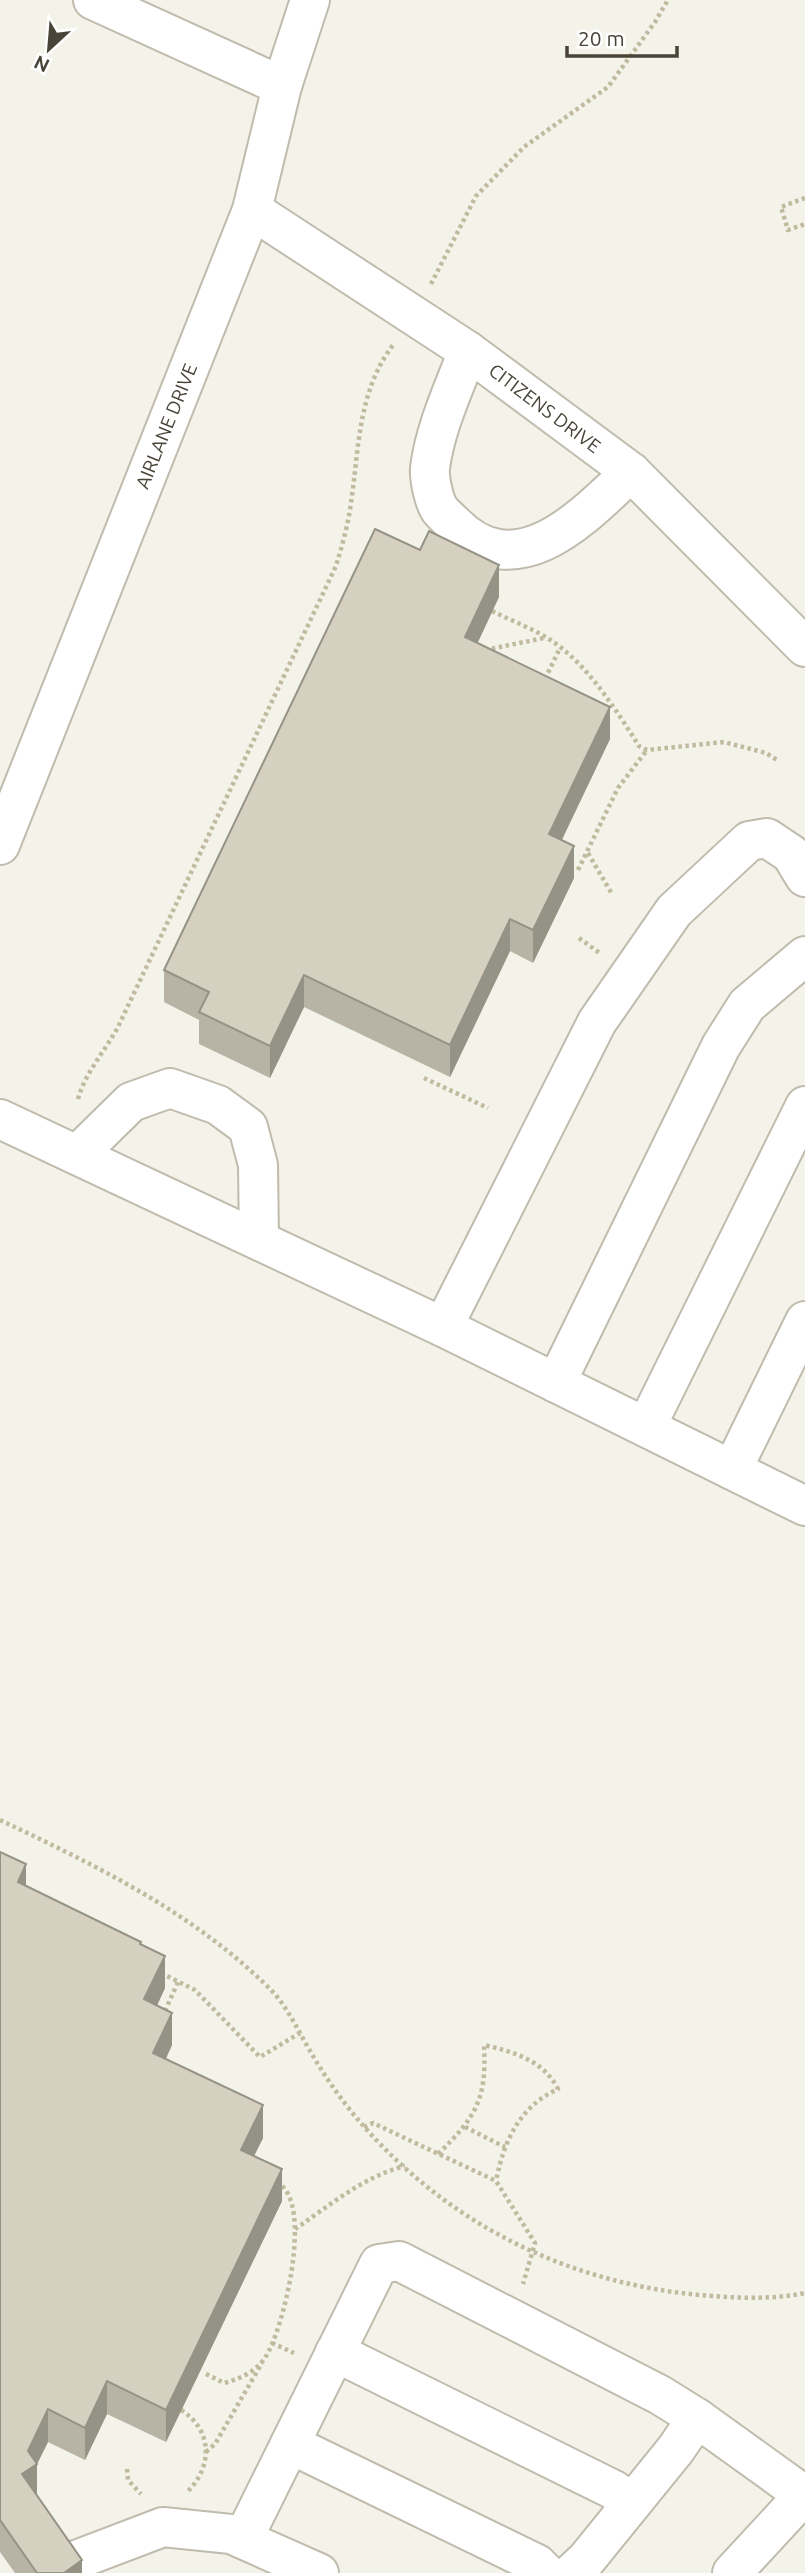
<svg xmlns="http://www.w3.org/2000/svg" width="805" height="2573" viewBox="0 0 805 2573" font-family="Ubuntu,sans-serif">
<style>
.lines{fill:none;stroke-linecap:round;stroke-linejoin:round}
.minor-casing{stroke:#bfbcad;stroke-width:42}
.path{stroke:#c0ba9f;stroke-width:4.5;stroke-dasharray:3.5 3.5;stroke-linecap:butt}
.minor{stroke:#fff;stroke-width:38}
.wall{fill:#b7b3a5}
.shaded-wall{fill:#959286}
.building{fill:#d5d0c0;stroke:#959286;stroke-width:2}
.labels{text-anchor:middle;stroke-width:5;stroke-linejoin:round;paint-order:stroke}
.street-label{font-size:19px;fill:#484438;stroke:#fff}
</style>
<rect width="100%" height="100%" fill="#f4f3ea"/>
<g class="lines">
<defs>
<g id="minor">
<path d="M93,0L282,86"/>
<path d="M252,210L468,351L631,472L805,647"/>
<path d="M468,351C454,388 435,428 430,468C429,478 434,502 440,510C444,515 450,520 455,525C518,588 584,516 631,472"/>
<path d="M0,845L252,210L282,86L310,0"/>
<path d="M0,1119L443,1327L805,1506"/>
<path d="M77,1155L131,1102L170,1088L218,1105L248,1127L258,1165L259,1240"/>
<path d="M443,1327L597,1022L674,911L749,841L767,838L791,854L805,877"/>
<path d="M556,1383L721,1046L747,1005L805,956"/>
<path d="M646,1427L805,1106"/>
<path d="M732,1470L805,1321"/>
<path d="M335,2352L614,2490L631,2504"/>
<path d="M290,2444L537,2564L546,2573"/>
<path d="M243,2539L379,2264L399,2261L660,2395L697,2418"/>
<path d="M63,2565L163,2527L231,2534L319,2573"/>
<path d="M572,2573L586,2560L676,2449L697,2418L804,2495"/>
<path d="M732,2573L805,2494"/>
</g>
</defs>
<use href="#minor" class="minor-casing"/>
<g class="path">
<path d="M805,198L781,207L788,230L805,224"/>
<path d="M431,284L476,196L524,147L608,87L655,22L668,0"/>
<path d="M492,611C512,621 534,629 552,641C588,665 616,710 639,746L647,750L724,742L766,753L777,760"/>
<path d="M485,650L544,638"/>
<path d="M545,679L560,648"/>
<path d="M588,853L612,894"/>
<path d="M578,870L618,788L647,750"/>
<path d="M579,938L601,954"/>
<path d="M424,1078L488,1108"/>
<path d="M78,1099C85,1073 105,1051 118,1027L336,566C342,546 348,525 351,503C359,448 358,391 393,345"/>
<path d="M0,1820C95,1865 192,1912 268,1987C286,2004 296,2027 309,2049C323,2074 341,2100 360,2122C448,2224 567,2283 700,2295C735,2298 770,2300 805,2293"/>
<path d="M161,1973L195,1990L260,2057L300,2033"/>
<path d="M165,2011L178,1982"/>
<path d="M364,2127L373,2123L496,2181L535,2243L523,2284"/>
<path d="M465,2127L505,2147"/>
<path d="M438,2154C476,2117 487,2099 484,2045C514,2052 543,2060 558,2089C519,2107 504,2141 496,2181"/>
<path d="M295,2229C329,2206 364,2176 405,2166"/>
<path d="M272,2343L294,2353"/>
<path d="M206,2374L224,2383C240,2379 255,2372 265,2358C284,2329 314,2203 278,2183"/>
<path d="M181,2410C213,2430 213,2467 187,2492"/>
<path d="M206,2452L215,2444L262,2363"/>
<path d="M127,2469L128,2480L141,2494"/>
</g>
<use href="#minor" class="minor"/>
</g>
<g class="wall">
<path d="M499,597L477,643L610,739L561,840L574,878L533,963L510,951L450,1077L304,1007L270,1078L199,1044V1020L164,1002V970Z"/>
<path d="M0,1852L26,1886L141,1944L165,1988L157,2006L172,2045L166,2059L263,2138L254,2156L282,2201L166,2442L107,2414L85,2460L48,2442L37,2464V2496L82,2573H15L0,2552Z"/>
</g>
<g class="shaded-wall">
<path d="M499,565V597L465,670V637Z"/>
<path d="M610,707V739L549,867V834Z"/>
<path d="M574,846V878L533,963V930Z"/>
<path d="M510,919V951L450,1077V1045Z"/>
<path d="M304,975V1007L270,1078V1046Z"/>
<path d="M26,1864V1897L18,1882Z"/>
<path d="M165,1956V1988L144,2032V1999Z"/>
<path d="M172,2013V2045L153,2085V2053Z"/>
<path d="M263,2105V2138L241,2182V2150Z"/>
<path d="M282,2169V2201L166,2442V2410Z"/>
<path d="M107,2381V2414L85,2460V2428Z"/>
<path d="M48,2409V2442L37,2464V2496L22,2474L28,2451Z"/>
<path d="M82,2560V2573H64Z"/>
</g>
<g class="building">
<path d="M375,529L420,550L429,531L499,565L465,637L610,707L549,834L574,846L533,930L510,919L450,1045L304,975L270,1046L199,1012L209,992L164,970Z"/>
<path d="M0,1852L26,1864L18,1882L141,1942L140,1944L165,1956L144,1999L172,2013L153,2053L263,2105L241,2150L282,2169L166,2410L107,2381L85,2428L48,2409L28,2451L37,2464L22,2474L82,2560L64,2573H37L0,2520Z"/>
</g>
<g class="labels">
<g class="street-label">
<text transform="translate(545 408) rotate(37)" y="7">CITIZENS DRIVE</text>
<text transform="translate(166 426) rotate(-68)" y="7">AIRLANE DRIVE</text>
</g>
</g>
<g transform="translate(49 49) rotate(206)" stroke="#ffffff" stroke-width="5" paint-order="stroke">
<path d="M0-5L12 26L0 18L-12 26Z" fill="#484438"/>
<text y="-10" font-size="19" font-weight="bold" text-anchor="middle" fill="#484438">N</text>
</g>
<path d="M567 46v10h110v-10" fill="none" stroke="#484438" stroke-width="3.5"/>
<text x="578" y="46" font-size="21" fill="#484438" stroke="#ffffff" stroke-width="5" paint-order="stroke">20 m</text>
</svg>
